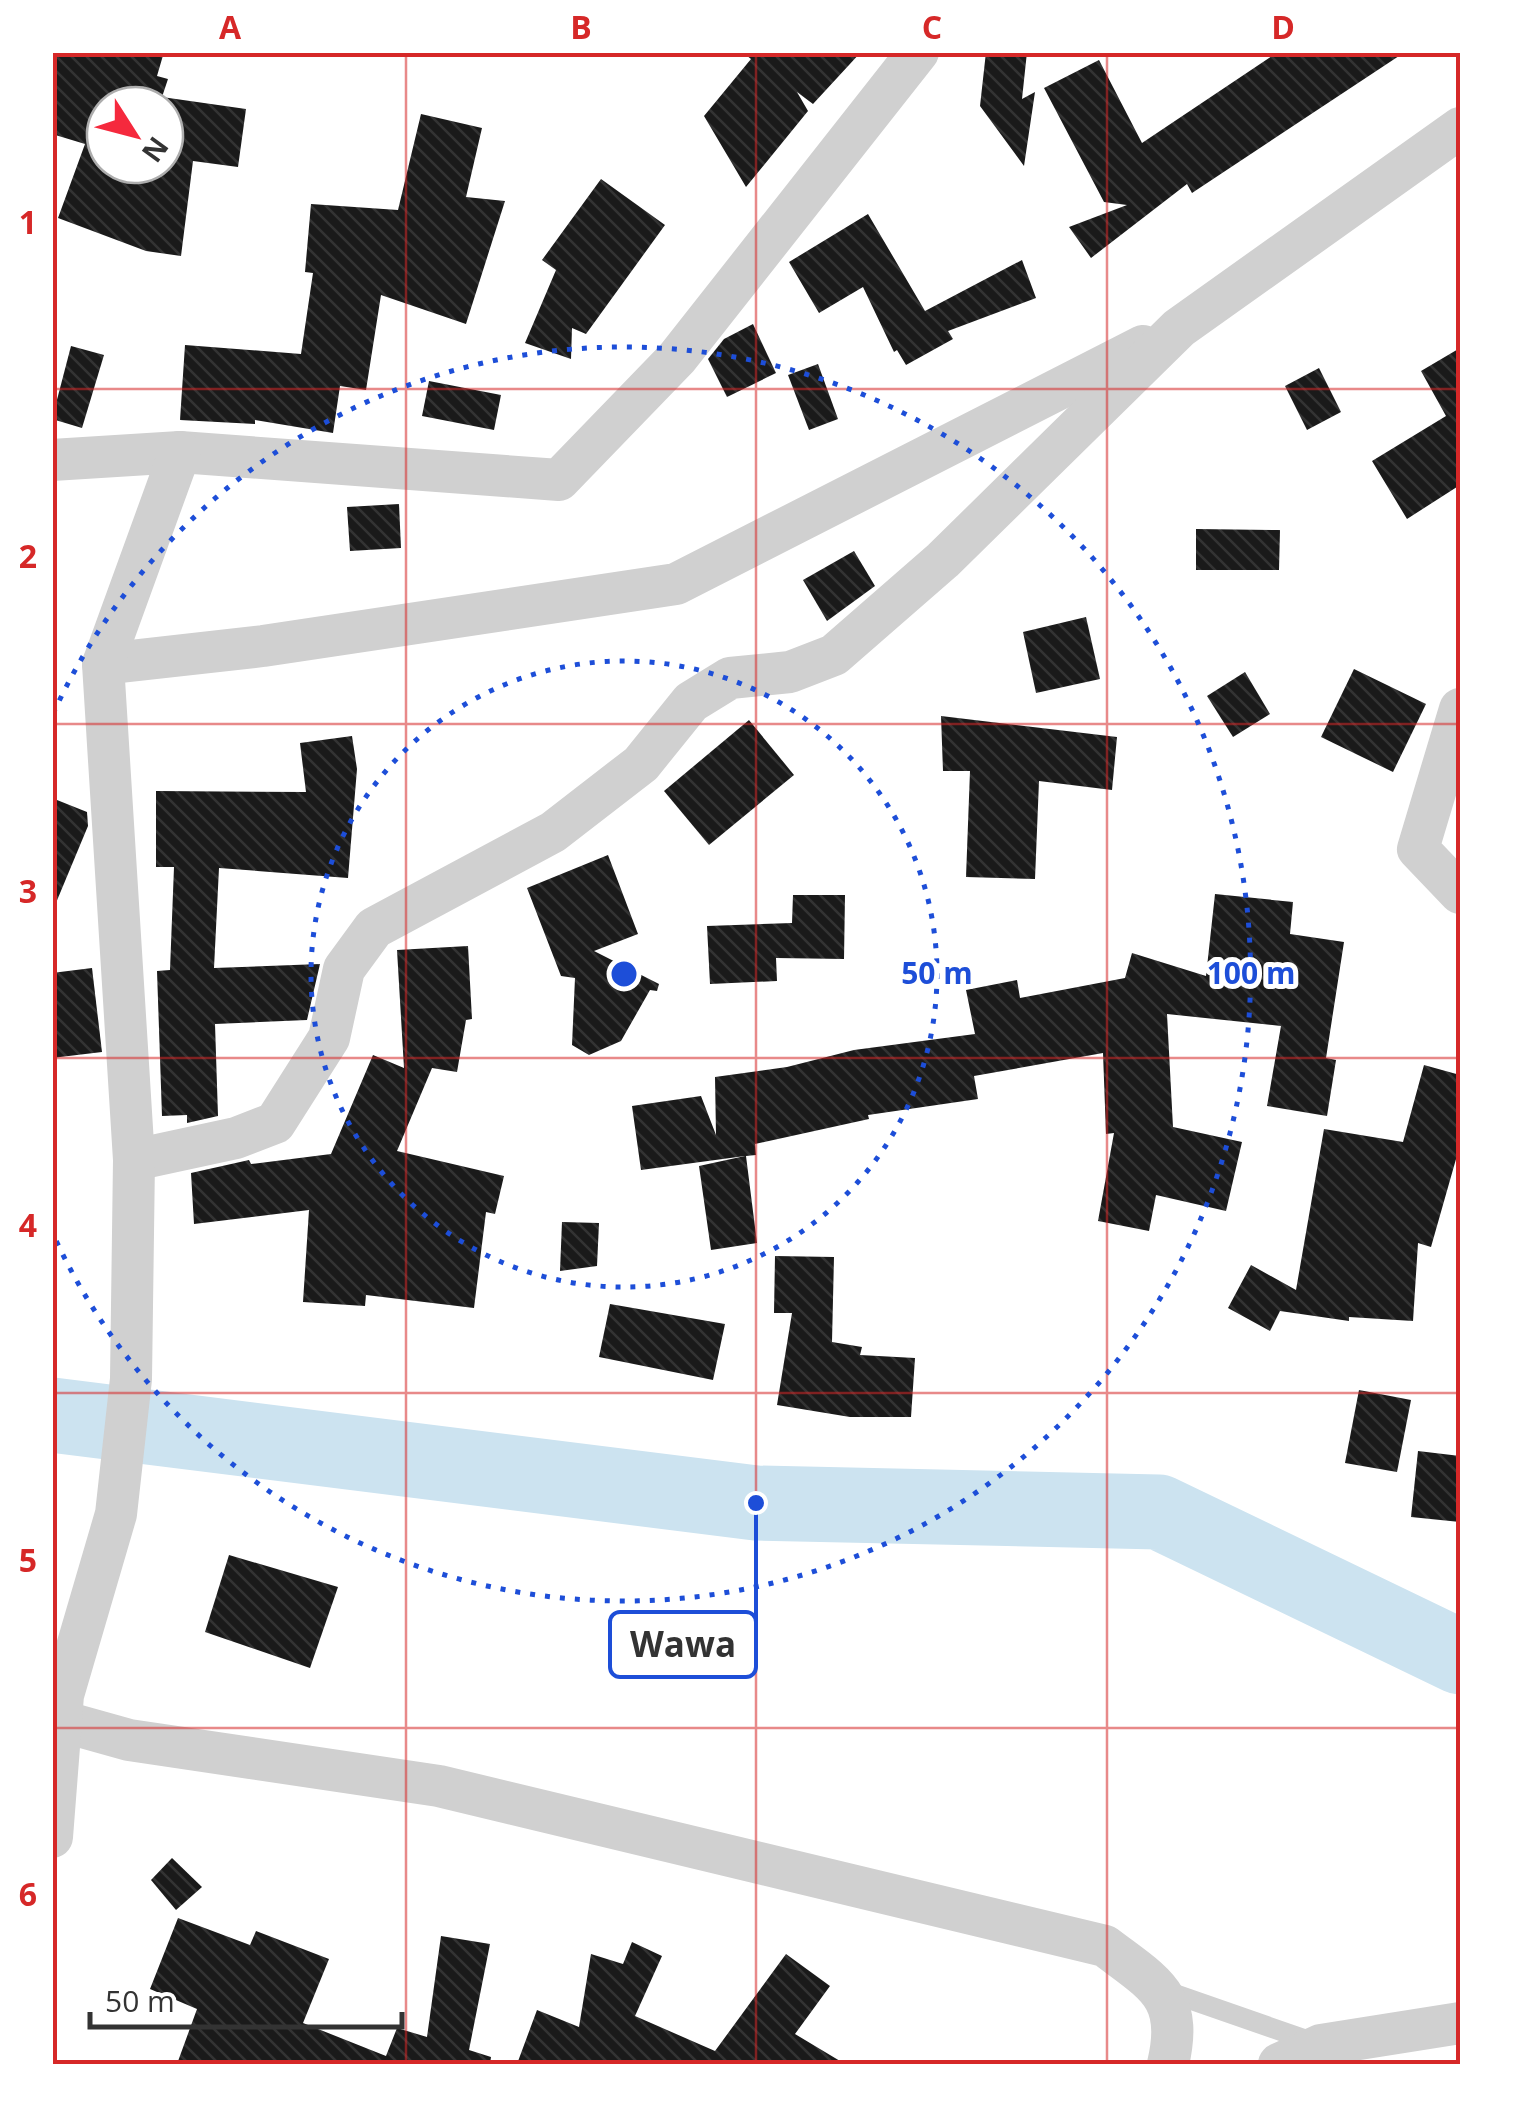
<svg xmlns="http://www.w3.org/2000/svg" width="1513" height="2117" viewBox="0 0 1513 2117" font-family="'Open Sans',sans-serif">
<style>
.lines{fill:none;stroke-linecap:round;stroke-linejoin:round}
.river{stroke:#cce3f0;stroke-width:75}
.building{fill:url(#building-back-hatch);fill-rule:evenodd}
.service{stroke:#d0d0d0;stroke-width:20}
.minor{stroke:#d0d0d0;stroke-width:42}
.grid{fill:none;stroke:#d62828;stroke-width:2.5;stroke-opacity:0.55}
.ring{fill:none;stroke:#1d4ed8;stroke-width:5;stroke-dasharray:5 10}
.centre{fill:#1d4ed8;stroke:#fff;stroke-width:5}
.ring-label{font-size:30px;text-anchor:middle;font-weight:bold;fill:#1d4ed8;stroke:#fff;stroke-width:10;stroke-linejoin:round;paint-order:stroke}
.leader{fill:none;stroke:#1d4ed8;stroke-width:4}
.callout-dot{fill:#1d4ed8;stroke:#fff;stroke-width:4}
.callout{fill:#fff;stroke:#1d4ed8;stroke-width:4}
.callout-label{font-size:35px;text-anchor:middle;font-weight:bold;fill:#333}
.neatline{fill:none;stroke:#d62828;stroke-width:4}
.grid-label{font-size:32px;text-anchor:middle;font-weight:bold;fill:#d62828}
</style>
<defs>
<pattern id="building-back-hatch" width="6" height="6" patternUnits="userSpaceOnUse" patternTransform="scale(2.5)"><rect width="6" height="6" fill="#1a1a1a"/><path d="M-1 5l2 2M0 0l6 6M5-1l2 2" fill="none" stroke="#333"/></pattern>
</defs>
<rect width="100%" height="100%" fill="#fff"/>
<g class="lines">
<path class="river" d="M52,1415L756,1503L1159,1512L1460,1657"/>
</g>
<g class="building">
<path d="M52,52H164L157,76L168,79L162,97L246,109L238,167L193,161L181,256L146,251L58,218L85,144L52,134ZM105,105H165V165H105Z"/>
<path d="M742,52H861L813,104L797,92L808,111L746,187L704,116L751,59Z"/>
<path d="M986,52H1027L1022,99L1035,92L1024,166L980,106Z"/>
<path d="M1278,52H1405L1192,193L1187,184L1091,258L1069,227L1127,205L1104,202L1044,88L1099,60L1142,143Z"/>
<path d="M421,114L482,128L466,197L505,201L466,324L381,295L366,390L340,386L333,433L255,420V424L180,420L185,345L301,354L313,273L305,272L311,204L398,210Z"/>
<path d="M601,179L665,225L586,334L572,328L571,359L525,343L556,270L542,260Z"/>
<path d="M868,214L925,311L1022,260L1036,298L948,331L953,339L906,365L897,350L894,352L863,287L819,313L789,262Z"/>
<path d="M753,324L776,373L727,397L708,359L724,339Z"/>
<path d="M71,346L104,355L82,428L52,419Z"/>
<path d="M1460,348V485L1407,519L1372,461L1446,416L1421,371Z"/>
<path d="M818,364L838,419L809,430L788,375Z"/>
<path d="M1319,368L1341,412L1307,430L1285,386Z"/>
<path d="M429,381L501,395L494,430L422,416Z"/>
<path d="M399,504L401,548L350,551L347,507Z"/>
<path d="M1196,529L1280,530L1279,570H1196Z"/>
<path d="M854,551L875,586L827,621L803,580Z"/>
<path d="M1086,617L1100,679L1036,693L1023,632Z"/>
<path d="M1354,669L1426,704L1393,772L1321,737Z"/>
<path d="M1245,672L1270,714L1233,737L1207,696Z"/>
<path d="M941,716L1117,737L1112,790L1039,781L1035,879L966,877L970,771H943Z"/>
<path d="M749,720L794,775L709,845L664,791Z"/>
<path d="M352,736L357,769L348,878L219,868L214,968L320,964L307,1020L215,1024L218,1116L187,1123V1115L162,1116L157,971L170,970L174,867H156V791L306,792L300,743Z"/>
<path d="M52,798L87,812L88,826L53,910Z"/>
<path d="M608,855L638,934L594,951L659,984L657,991L650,990L621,1041L589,1055L572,1045L575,978L561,976L527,888Z"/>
<path d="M1215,894L1293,902L1290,934L1344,942L1326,1058L1336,1060L1327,1116L1267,1106L1281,1026L1167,1014L1173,1127L1242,1142L1226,1211L1156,1195L1149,1231L1098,1221L1114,1133L1106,1134L1103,1053L974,1076L978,1099L868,1115L869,1119L755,1144L756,1155L746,1156L757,1243L711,1250L699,1166L745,1156L641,1170L632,1106L701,1096L716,1135L715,1077L787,1067L854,1050L975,1034L966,990L1017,980L1020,998L1125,978L1132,953L1206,976Z"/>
<path d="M793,895H845L844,959L776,958L777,981L710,984L707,926L792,923Z"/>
<path d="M468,946L472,1019L466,1020L457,1072L432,1068L397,1151L504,1176L495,1214L486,1212L474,1308L366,1295L365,1306L303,1302L309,1210L194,1224L191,1173L249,1160L251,1164L331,1154L373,1055L404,1068L397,950Z"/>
<path d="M92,968L102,1052L52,1058V973Z"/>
<path d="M1424,1065L1460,1075V1145L1431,1247L1418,1243L1413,1321L1349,1317V1321L1280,1311L1270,1331L1228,1308L1251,1265L1296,1290L1324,1129L1403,1142Z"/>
<path d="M562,1222L599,1223L597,1266L560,1271Z"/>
<path d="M775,1256L834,1257L832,1342L862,1347L860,1355L915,1358L911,1417H850L777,1405L792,1313H774Z"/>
<path d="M610,1304L725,1324L713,1380L599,1357Z"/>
<path d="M1359,1390L1411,1400L1397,1472L1345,1463Z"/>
<path d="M1418,1451L1460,1456V1522L1411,1517Z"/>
<path d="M229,1555L338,1587L310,1668L205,1632Z"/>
<path d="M172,1858L202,1887L176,1910L151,1880Z"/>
<path d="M178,1918L250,1945L256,1931L329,1959L303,2023L386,2056L397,2028L427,2037L441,1936L490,1944L469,2050L491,2057L490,2064H177L197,2009L150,1989Z"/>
<path d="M632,1942L662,1956L635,2016L715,2051L786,1954L830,1986L795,2034L845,2064H517L537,2010L579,2027L591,1954L623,1964Z"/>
</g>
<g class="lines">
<path class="service" d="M1166,1991L1321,2045L1342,2064"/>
<g class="minor">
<path d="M52,460L180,452L559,480L677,358L918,52"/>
<path d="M103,664L263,646L676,584L1143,346"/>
<path d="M1460,709L1418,849L1460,893"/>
<path d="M134,1160L236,1138L275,1123L329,1038L344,969L374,928L553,832L641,764L691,702L730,678L790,672L834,655L943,560L1179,328L1460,128"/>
<path d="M61,1721L129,1740L439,1786L1105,1946C1155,1984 1184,1996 1168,2064"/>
<path d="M52,1837L63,1695L116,1514L131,1379L134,1160L103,664L180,452"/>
<path d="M1279,2064L1321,2045L1460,2023"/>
</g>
</g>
<path class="grid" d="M406,52V2064M756,52V2064M1107,52V2064M52,389H1460M52,724H1460M52,1058H1460M52,1393H1460M52,1728H1460"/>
<g class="ring">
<circle cx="624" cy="974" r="313"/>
<path d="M53 714A627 627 0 1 1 53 1234"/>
</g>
<circle cx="624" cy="974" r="15" class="centre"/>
<g class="ring-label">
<text x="937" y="984">50 m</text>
<text x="1251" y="984">100 m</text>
</g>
<path class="leader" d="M756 1503L756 1644"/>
<circle class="callout-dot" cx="756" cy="1503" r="10"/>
<rect class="callout" x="610" y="1612" width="146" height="65" rx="10"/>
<g class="callout-label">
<text x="683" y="1657">Wawa</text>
</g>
<rect width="1513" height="2117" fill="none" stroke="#ffffff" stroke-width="110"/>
<g transform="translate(135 135) rotate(126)"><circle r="48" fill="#ffffff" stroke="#adadad" stroke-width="2.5"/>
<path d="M0-8L18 38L0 25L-18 38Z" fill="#f5293d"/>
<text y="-15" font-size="28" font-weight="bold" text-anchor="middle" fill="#333333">N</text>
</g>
<path d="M90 2012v15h312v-15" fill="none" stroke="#333333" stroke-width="5"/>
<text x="105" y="2012" font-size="30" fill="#333333" stroke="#ffffff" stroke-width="8" paint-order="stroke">50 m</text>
<rect x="55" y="55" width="1403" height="2007" class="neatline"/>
<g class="grid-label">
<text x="230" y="39">A</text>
<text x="581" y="39">B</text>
<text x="932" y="39">C</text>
<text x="1283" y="39">D</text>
<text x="28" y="234">1</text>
<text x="28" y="568">2</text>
<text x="28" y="903">3</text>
<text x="28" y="1237">4</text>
<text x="28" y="1572">5</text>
<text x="28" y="1906">6</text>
</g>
</svg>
